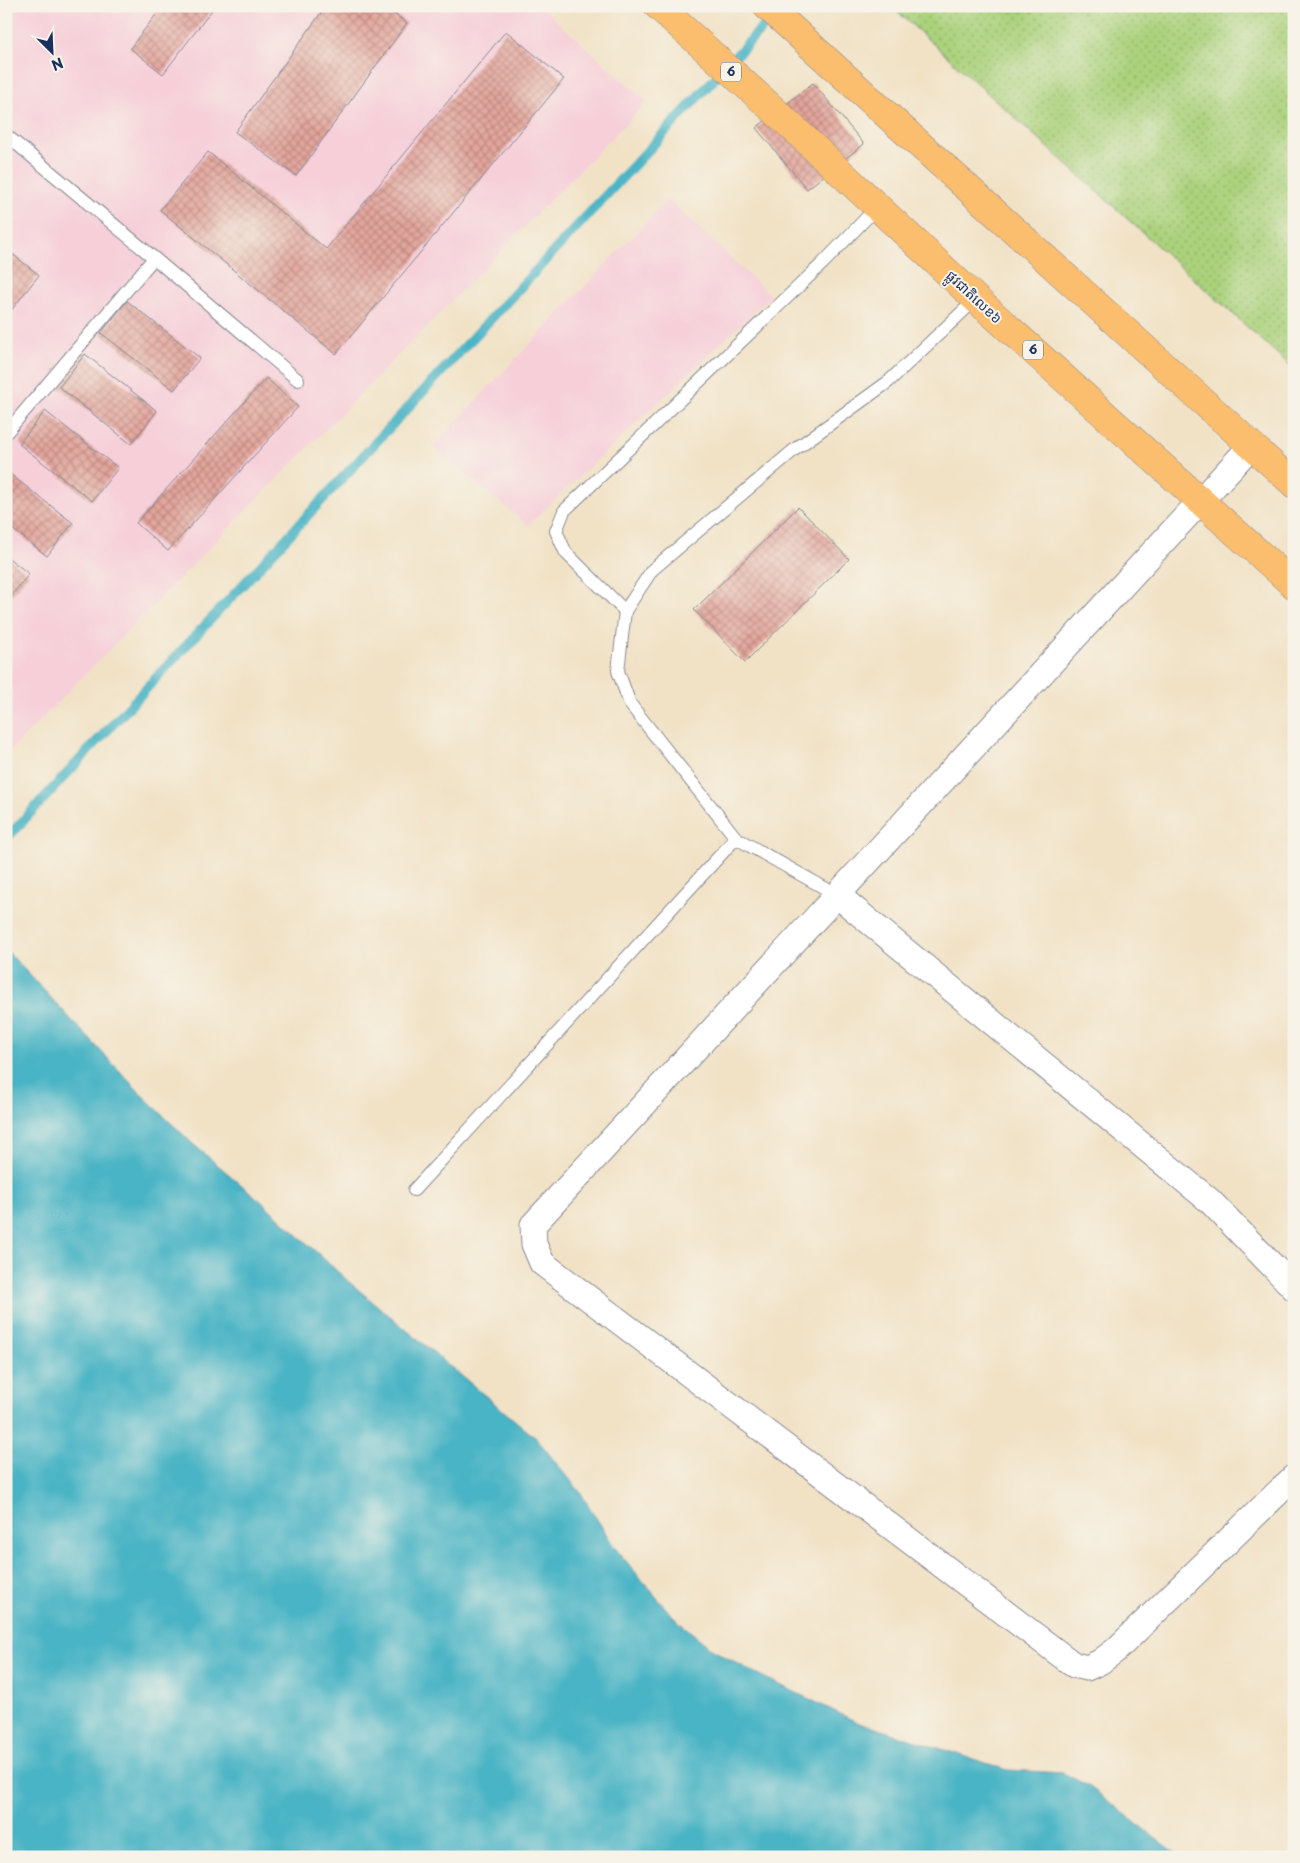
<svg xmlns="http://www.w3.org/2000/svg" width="1300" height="1863" viewBox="0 0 1300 1863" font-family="'Playpen Sans','Noto Sans Khmer',sans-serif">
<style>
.built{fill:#f6cfd9}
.grass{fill:url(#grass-dots);stroke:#63806d}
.water{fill:#48b4c5;stroke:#327292}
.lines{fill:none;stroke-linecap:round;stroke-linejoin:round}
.stream{stroke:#48b4c5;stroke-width:10}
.building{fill:url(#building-cross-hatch)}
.lane-casing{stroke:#868892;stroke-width:14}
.street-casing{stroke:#868892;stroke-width:27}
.highway-casing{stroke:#868892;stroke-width:29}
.lane{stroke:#fff;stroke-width:12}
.street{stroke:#fff;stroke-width:25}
.highway{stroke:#fbbd6e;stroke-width:28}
.labels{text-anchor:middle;stroke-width:4;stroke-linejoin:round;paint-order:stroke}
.shield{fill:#f7f3e8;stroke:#5d6a87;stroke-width:1}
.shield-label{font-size:12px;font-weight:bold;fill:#1b2f5e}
.street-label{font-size:14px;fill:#1b2f5e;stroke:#f7f3e8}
</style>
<defs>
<pattern id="grass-dots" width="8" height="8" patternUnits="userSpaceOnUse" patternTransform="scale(1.25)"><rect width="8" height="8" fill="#abd27c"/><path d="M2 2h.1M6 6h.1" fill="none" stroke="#8aab69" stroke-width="1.8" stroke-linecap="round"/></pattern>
<pattern id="building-cross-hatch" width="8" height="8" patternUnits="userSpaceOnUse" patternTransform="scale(1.25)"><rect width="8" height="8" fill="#e4a69c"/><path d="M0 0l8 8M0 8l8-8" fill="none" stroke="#b88882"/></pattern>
</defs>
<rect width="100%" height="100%" fill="#f7f3e8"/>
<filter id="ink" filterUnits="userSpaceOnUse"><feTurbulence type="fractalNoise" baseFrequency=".02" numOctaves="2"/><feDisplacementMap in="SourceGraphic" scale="10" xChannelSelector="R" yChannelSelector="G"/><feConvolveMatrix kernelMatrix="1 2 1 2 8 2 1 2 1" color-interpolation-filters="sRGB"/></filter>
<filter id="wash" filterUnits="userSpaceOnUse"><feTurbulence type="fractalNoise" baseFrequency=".0096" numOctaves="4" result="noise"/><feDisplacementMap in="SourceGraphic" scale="20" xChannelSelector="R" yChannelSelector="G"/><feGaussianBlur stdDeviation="1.12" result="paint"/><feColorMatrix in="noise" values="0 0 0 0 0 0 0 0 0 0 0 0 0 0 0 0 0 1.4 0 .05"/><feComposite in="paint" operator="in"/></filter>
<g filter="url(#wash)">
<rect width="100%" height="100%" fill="#f1e2c6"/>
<g class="built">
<path d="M6,6H540L647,102L6,755Z"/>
<path d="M668,199L771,296L528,525L432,447Z"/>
</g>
<path class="grass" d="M891,6H1294V369Z"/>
<path class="water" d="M6,950L144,1097L194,1145L263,1203L349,1282L536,1438L580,1492L615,1548L674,1618L713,1650L757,1674L859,1723L1008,1770L1063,1773L1090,1787L1181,1857H6Z"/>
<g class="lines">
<path class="stream" d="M6,839L775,14"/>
</g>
<g id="blocks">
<g class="building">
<path d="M163,6H215L163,74L130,48Z"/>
<path d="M326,6H383L407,23L296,176L235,132Z"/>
<path d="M506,31L564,79L336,354L160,210L208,152L326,249Z"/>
<path d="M813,83L864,144L807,189L756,128Z"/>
<path d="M6,249L39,275L6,317Z"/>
<path d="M127,301L200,358L174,390L101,333Z"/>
<path d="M85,354L157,411L131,444L59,387Z"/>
<path d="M266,378L298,407L168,551L136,523Z"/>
<path d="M45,411L118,468L92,501L19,444Z"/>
<path d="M6,471L73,523L47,556L6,524Z"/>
<path d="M798,507L849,559L745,662L694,610Z"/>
<path d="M6,556L29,574L6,602Z"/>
</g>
</g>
</g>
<g filter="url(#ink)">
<use href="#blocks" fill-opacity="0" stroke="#868892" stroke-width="1"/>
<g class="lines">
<defs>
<g id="lane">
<path d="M6,135L154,258L298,380"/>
<path d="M6,433L154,258"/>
<path d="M625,611L566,553L556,531L564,511L824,262L877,207"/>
<path d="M837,895L736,838L630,704L618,671L625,611L652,570L794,450L888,382L976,299"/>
<path d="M414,1190L736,838"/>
</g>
<g id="street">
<path d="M1251,446L533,1225L534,1244L542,1263L1074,1665L1087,1668L1100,1662L1116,1650L1294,1477"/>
<path d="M837,895L1210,1201L1294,1288"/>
</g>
<g id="highway">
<path d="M658,6L776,112L976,299L1294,585"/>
<path d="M767,6L1294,484"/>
</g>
</defs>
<use href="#lane" class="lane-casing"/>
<use href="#street" class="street-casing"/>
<use href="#highway" class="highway-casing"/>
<use href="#lane" class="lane"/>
<use href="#street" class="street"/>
<use href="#highway" class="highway"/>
</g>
</g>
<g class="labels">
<g class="shield">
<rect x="721" y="62.5" width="20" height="19" rx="4"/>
<rect x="1023" y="340.5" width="20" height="19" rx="4"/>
</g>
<g class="shield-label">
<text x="731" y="76">6</text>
<text x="1033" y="354">6</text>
</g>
<g class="street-label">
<text transform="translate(974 297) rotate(43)" y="5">ផ្លូវជាតិលេខ៦</text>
</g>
</g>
<rect width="1300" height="1863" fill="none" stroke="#f7f3e8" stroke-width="25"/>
<g transform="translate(52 52) rotate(156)" stroke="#f7f3e8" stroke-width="4" paint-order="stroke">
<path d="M0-4L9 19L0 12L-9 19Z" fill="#1b2f5e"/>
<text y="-8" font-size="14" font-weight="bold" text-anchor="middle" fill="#1b2f5e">N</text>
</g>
</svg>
